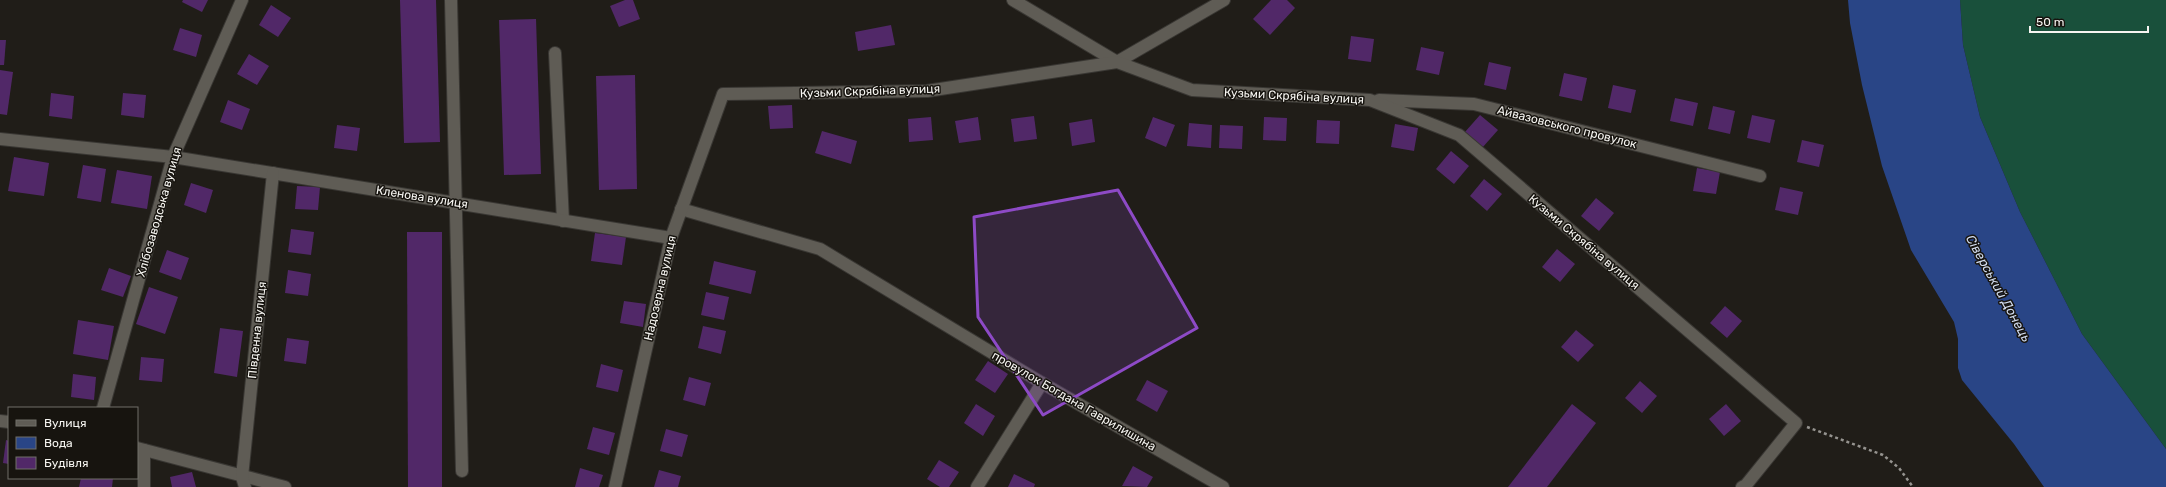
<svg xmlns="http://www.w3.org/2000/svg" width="2166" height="487" viewBox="0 0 2166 487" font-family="Rubik,sans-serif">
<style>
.forest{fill:#19503b}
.water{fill:#294586}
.building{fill:#512868}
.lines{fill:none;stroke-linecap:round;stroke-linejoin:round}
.minor-casing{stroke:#393733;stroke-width:14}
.path{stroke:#95938f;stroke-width:2.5;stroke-dasharray:3 3;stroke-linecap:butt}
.minor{stroke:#5f5c55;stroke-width:12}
.marked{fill:#8d4ac6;fill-opacity:0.2;stroke:#8d4ac6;stroke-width:3;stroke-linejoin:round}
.labels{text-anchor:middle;stroke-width:3;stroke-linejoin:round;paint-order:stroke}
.street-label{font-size:12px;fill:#f6f5f1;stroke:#17140f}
.water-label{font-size:13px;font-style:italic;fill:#d1dbee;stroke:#17140f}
</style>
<rect width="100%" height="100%" fill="#201d18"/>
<path class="forest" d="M1960,0H2166V449L2082,334L2020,212L1980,117L1963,45Z"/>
<path class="water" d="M1848,0H1960L1963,45L1980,117L2020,212L2082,334L2166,449V487H2044L2014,444L1962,380L1958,368V339L1954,322L1911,250L1882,166L1862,85L1850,23Z"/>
<g class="building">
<path d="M183,0H208L202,12L182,2Z"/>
<path d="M400,0H436L440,142L404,143Z"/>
<path d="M625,0H633L640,19L619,27L610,6Z"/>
<path d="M1271,0H1287L1295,8L1270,35L1253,19Z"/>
<path d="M271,5L291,18L278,37L259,25Z"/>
<path d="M536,19L541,174L504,175L499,20Z"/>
<path d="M891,25L895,45L858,51L855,32Z"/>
<path d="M180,28L202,35L196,57L173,50Z"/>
<path d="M1351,36L1374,39L1371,62L1348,59Z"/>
<path d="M0,40H6L4,65H0Z"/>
<path d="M1421,47L1444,52L1439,75L1416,70Z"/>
<path d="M249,54L269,66L257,85L237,74Z"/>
<path d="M1489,62L1511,67L1506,90L1484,85Z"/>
<path d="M0,70L13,72L7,115L0,114Z"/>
<path d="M1564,73L1587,78L1582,101L1559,96Z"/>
<path d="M635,75L637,189L599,190L596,76Z"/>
<path d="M1613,85L1636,90L1631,113L1608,108Z"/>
<path d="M51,93L74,96L72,119L49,116Z"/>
<path d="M123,93L146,95L144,118L121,115Z"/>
<path d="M1675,98L1698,103L1693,126L1670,121Z"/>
<path d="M228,100L250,109L242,130L220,122Z"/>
<path d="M792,105L793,128L770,129L768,106Z"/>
<path d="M1713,106L1735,111L1730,134L1708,129Z"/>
<path d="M1480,115L1498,130L1482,148L1465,132Z"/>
<path d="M1752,115L1775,120L1770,143L1747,138Z"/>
<path d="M1034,116L1037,139L1014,142L1011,119Z"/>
<path d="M931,117L933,140L909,142L908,119Z"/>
<path d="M978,117L981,140L959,143L955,121Z"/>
<path d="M1153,117L1175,125L1166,147L1145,138Z"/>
<path d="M1264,117L1287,118L1286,141L1263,140Z"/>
<path d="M1092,119L1095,142L1072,146L1069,123Z"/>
<path d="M1317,120L1340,121L1339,144L1316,143Z"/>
<path d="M1189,123L1212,125L1211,148L1187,146Z"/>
<path d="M1395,124L1418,128L1414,151L1391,147Z"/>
<path d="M337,125L360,128L357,151L334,148Z"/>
<path d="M1220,125L1243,126L1242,149L1219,148Z"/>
<path d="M822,131L857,141L851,164L815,153Z"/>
<path d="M1802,140L1824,145L1819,167L1797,162Z"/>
<path d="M1451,151L1469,166L1454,184L1436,169Z"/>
<path d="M14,157L49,163L44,196L8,191Z"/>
<path d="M83,165L106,169L101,202L77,198Z"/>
<path d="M1697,168L1720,172L1716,194L1693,191Z"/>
<path d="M117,170L152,176L147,209L111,203Z"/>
<path d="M1484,179L1502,194L1487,211L1470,196Z"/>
<path d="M191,183L213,190L206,213L184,205Z"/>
<path d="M297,186L320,187L318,210L295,209Z"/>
<path d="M1780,187L1803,192L1798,215L1775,210Z"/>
<path d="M1596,198L1614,213L1599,231L1581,216Z"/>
<path d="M291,229L314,232L311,255L288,252Z"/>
<path d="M407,232H442V487H408Z"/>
<path d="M595,233L626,237L622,265L591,261Z"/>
<path d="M1557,249L1575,264L1560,282L1542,267Z"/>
<path d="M167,250L189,258L181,280L159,272Z"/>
<path d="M714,261L756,271L751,294L709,284Z"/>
<path d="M109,268L131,276L123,297L101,290Z"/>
<path d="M288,270L311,274L308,296L285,293Z"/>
<path d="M149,287L178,297L165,334L136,324Z"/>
<path d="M706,292L729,297L724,320L701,315Z"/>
<path d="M624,301L646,304L643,327L620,323Z"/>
<path d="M1725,306L1742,321L1727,338L1710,323Z"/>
<path d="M78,320L114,326L108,360L73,354Z"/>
<path d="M703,326L726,331L721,354L698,348Z"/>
<path d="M220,328L243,331L237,377L214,373Z"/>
<path d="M1576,330L1594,345L1578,362L1561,347Z"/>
<path d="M287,338L309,341L306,364L284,361Z"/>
<path d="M141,357L164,359L162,382L139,380Z"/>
<path d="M988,361L1008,374L995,393L975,380Z"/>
<path d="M601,364L623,370L618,392L596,387Z"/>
<path d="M73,374L96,377L94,400L71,397Z"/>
<path d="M689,377L711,383L705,406L683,400Z"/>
<path d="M1147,380L1168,391L1157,412L1136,400Z"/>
<path d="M1640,381L1657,396L1642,413L1625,398Z"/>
<path d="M976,404L995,416L983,436L964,423Z"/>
<path d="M1572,404L1596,423L1547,487H1508Z"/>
<path d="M1726,404L1741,421L1724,436L1709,419Z"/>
<path d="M593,427L615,433L609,455L587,449Z"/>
<path d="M666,429L688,435L682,457L660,451Z"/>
<path d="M6,440L9,441V464L3,463Z"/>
<path d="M939,460L959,472L949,487H940L927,479Z"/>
<path d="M1133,466L1153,477L1147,487L1122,486Z"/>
<path d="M580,468L603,475L599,487H575Z"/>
<path d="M659,470L681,476L678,487H654Z"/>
<path d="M192,472L196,487H172L170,477Z"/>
<path d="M1014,474L1035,484L1034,487H1008Z"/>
<path d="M81,478H113L112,487H79Z"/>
</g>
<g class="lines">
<defs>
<g id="minor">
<path d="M451,0L462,471"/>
<path d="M1013,0L1117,62L1224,0"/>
<path d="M555,53L563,221"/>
<path d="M1379,100L1474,104L1760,176"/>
<path d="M0,139L173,157L671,238"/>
<path d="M681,209L820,249L1042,383L1223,487"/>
<path d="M103,408L173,157L242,0"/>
<path d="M0,421L9,422"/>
<path d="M137,448L285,487"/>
<path d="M144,487V450"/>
<path d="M245,487L242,477L273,173"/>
<path d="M615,487L671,238L723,94L927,91L1117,62L1192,90L1370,100L1459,135L1796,423L1746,485L1742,487"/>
<path d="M977,487L1042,383"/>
</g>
</defs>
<use href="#minor" class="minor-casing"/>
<path class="path" d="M1807,427L1883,455L1899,468L1913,487"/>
<use href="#minor" class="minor"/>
</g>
<path class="marked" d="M1118,190L1197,328L1043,415L978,317L974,217Z"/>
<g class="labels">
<g class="street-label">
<text transform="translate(870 91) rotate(-2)" y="4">Кузьми Скрябіна вулиця</text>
<text transform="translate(1294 96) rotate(3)" y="4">Кузьми Скрябіна вулиця</text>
<text transform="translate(1567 127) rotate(14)" y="4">Айвазовського провулок</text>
<text transform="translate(422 197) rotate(9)" y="4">Кленова вулиця</text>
<text transform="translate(159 212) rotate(-74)" y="4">Хлібозаводська вулиця</text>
<text transform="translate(1584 242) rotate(40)" y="4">Кузьми Скрябіна вулиця</text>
<text transform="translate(660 288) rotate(-77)" y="4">Надозерна вулиця</text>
<text transform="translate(257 330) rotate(-84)" y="4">Південна вулиця</text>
<text transform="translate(1074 401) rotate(30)" y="4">провулок Богдана Гаврилишина</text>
</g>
<g class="water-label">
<text transform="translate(1999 288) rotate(61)" y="5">Сіверський Донець</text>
</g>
</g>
<rect x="8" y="407" width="130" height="72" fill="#17140f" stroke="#706e69"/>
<rect x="16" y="420" width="20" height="6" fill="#5f5c55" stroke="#706e69"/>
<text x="44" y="427" font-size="12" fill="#f6f5f1">Вулиця</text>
<rect x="16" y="437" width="20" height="12" fill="#294586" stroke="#706e69"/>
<text x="44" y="447" font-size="12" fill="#f6f5f1">Вода</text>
<rect x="16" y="457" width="20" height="12" fill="#512868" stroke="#706e69"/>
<text x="44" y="467" font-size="12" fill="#f6f5f1">Будівля</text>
<path d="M2030 26v6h118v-6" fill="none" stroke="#f6f5f1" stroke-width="2"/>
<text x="2036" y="26" font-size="12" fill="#f6f5f1" stroke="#17140f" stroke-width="3" paint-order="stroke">50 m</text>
</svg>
